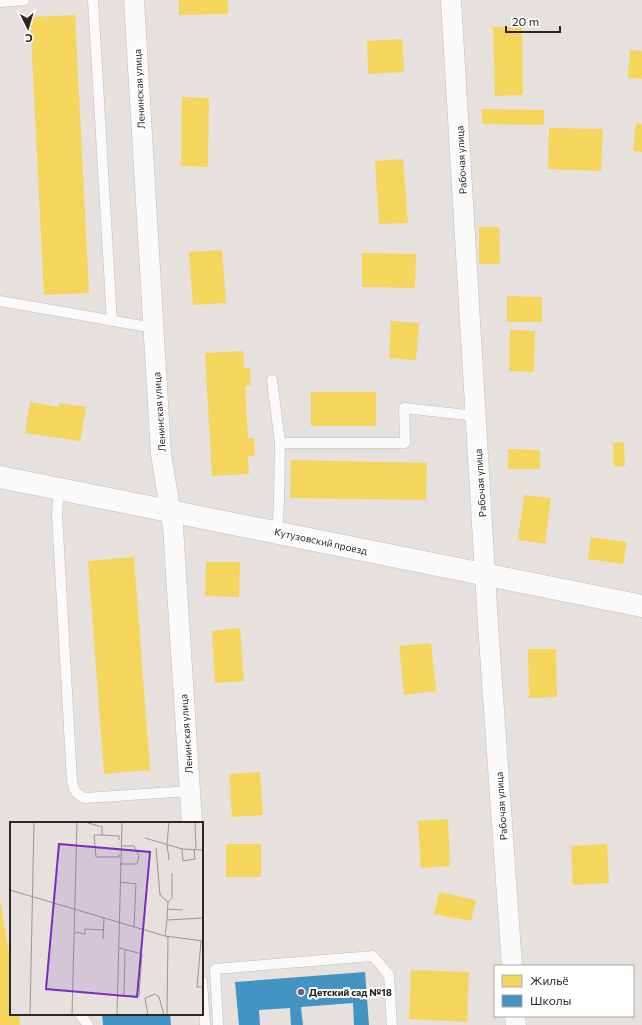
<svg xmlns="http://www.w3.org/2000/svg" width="642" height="1025" viewBox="0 0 642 1025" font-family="Commissioner,sans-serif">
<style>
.homes{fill:#f6d55c}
.schools{fill:#4393c3}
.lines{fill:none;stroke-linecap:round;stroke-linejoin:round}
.lane-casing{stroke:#bfbebe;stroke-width:11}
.street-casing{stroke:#bfbebe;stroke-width:21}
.secondary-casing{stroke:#bfbebe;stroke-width:23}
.lane{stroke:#fbfafa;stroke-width:10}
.street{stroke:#fbfafa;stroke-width:20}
.secondary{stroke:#fbfafa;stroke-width:22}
.poi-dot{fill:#6a6866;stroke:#fff;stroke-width:1.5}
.labels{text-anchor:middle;stroke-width:4;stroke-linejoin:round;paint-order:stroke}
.street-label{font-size:10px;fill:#272727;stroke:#fff}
.poi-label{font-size:10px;font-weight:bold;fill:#272727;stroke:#fff;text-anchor:start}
.inset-road{fill:none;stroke:#9a9794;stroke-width:1}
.view{fill:#7b2cbf;fill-opacity:0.15;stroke:#7b2cbf;stroke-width:2}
.inset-edge{fill:none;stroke:#272727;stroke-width:2}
</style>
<rect width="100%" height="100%" fill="#e6e1dc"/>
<g class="homes">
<path d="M179,0H228V14L179,15Z"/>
<path d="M75,15L89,293L44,295L30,17Z"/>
<path d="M493,27H522L523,95L495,96Z"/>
<path d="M402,39L404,72L368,74L367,41Z"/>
<path d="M630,50L642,51V79L628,78Z"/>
<path d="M182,97L209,98L208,167L181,166Z"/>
<path d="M482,109L544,110V125L482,124Z"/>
<path d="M636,123L642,124V152L633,151Z"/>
<path d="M549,128L603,129L601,171L548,169Z"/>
<path d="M403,159L408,223L379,224L375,161Z"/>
<path d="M479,227H499L500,264H479Z"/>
<path d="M222,250L226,303L193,305L189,252Z"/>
<path d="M362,253L416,254L415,288L362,287Z"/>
<path d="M507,296L542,297V322H507Z"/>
<path d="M391,321L419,323L416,360L389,358Z"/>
<path d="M510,330L535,331L534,372L509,371Z"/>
<path d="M243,351L244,368H250L251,386H245L248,438H254L255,456H248L249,474L212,476L205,353Z"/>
<rect x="311" y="392" width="65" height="34"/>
<path d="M30,402L58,407L59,403L86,407L80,441L25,433Z"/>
<path d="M624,442L625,466L614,467L613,443Z"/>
<path d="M508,449L540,450V469H508Z"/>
<path d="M291,460L427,463L426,500L290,498Z"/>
<path d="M524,495L551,498L545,544L518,540Z"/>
<path d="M591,537L627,542L623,564L588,559Z"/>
<path d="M134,557L150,770L104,774L88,561Z"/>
<path d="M206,562H240L239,597L205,596Z"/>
<path d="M240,628L244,681L215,683L212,631Z"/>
<path d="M431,643L436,691L404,695L399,646Z"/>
<path d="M528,649H556L557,697L529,698Z"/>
<path d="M260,772L263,815L232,817L229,774Z"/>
<path d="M448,819L450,866L421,868L418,821Z"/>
<rect x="226" y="844" width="35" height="33"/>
<path d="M607,844L609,883L573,885L571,846Z"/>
<path d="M439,892L476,900L471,921L434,914Z"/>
<path d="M0,899L11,965V1014H19L20,1025H0Z"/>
<path d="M411,970L469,972L467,1022L409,1019Z"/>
</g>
<g class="schools">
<path d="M365,972L369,1025H354L353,1003L301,1007L303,1025H291L290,1008L259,1010L260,1025H239L235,982Z"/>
<path d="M102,1014H170L171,1025H103Z"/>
</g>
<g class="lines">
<defs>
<g id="lane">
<path d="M93,0L112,321"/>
<path d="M0,2L24,0"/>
<path d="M0,301L154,328"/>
<path d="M272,380L280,443L279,502L277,532"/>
<path d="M280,443H405L404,408L476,416"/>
<path d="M61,489L58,501L57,514L72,781C74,790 76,795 85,798L190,791"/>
<path d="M202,981L205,1025"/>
<path d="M80,1014L88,1025"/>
<path d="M218,1025L215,969L373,956L389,975L392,1025"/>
</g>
<g id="street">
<path d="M134,0L161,454L173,527L192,823"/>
<path d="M451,0L488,625L512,966"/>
<path d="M515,1016L516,1025"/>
</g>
<path id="secondary" d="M0,477L642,606"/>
</defs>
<use href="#lane" class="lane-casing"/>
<use href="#street" class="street-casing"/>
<use href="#secondary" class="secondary-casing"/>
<use href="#lane" class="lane"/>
<use href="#street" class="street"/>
<use href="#secondary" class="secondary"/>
</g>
<circle class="poi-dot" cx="301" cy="992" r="4"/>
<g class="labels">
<g class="street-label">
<text transform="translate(139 89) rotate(-93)" y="4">Ленинская улица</text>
<text transform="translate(461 160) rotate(-93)" y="4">Рабочая улица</text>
<text transform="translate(159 412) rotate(-94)" y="4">Ленинская улица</text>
<text transform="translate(480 483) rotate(-94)" y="4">Рабочая улица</text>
<text transform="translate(321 541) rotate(12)" y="4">Кутузовский проезд</text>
<text transform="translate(186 734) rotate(-94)" y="4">Ленинская улица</text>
<text transform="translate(501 806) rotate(-94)" y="4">Рабочая улица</text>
</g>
<g class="poi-label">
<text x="309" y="996">Детский сад №18</text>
</g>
</g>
<g transform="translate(10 822)">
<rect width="193" height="193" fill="#e6e1dc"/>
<path class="inset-road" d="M75,0L92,5V13L109,14V18M159,0L157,22L159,38M185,0L186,27M92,13H84L86,35H109V32M135,16L172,27L193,28M146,26L150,73L158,80M172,27L173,39L185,37L184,27M110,42H127L129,34L124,24H111M110,60L126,62L124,105M0,68L155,114L193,119M157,87L173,88M157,98L158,80L162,76V51M65,110L75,112V107L93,108M155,114L157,98L193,96M93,117L94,96M191,119L187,165H193M108,174H129L132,132L109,126M114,174L115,128M20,193L24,0M62,193L67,0M107,193L112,0M138,193L135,176L145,172L149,175L154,193M157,193L158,114"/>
<path class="view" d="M49,22L140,30L127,175L36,167Z"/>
<rect width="193" height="193" class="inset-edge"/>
</g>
<rect x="494" y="965" width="140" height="52" fill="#ffffff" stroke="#a9a9a9"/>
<rect x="502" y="975" width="20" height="12" fill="#f6d55c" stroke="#a9a9a9"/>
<text x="530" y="985" font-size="12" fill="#272727">Жильё</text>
<rect x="502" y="995" width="20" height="12" fill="#4393c3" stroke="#a9a9a9"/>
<text x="530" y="1005" font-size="12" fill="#272727">Школы</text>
<g transform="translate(28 28) rotate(175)" stroke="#ffffff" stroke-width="3" paint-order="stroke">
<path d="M0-3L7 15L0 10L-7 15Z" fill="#272727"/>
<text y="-6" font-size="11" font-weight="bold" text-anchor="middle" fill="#272727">С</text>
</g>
<path d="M506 26v6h54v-6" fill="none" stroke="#272727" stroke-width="2"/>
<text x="512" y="26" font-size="12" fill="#272727" stroke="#ffffff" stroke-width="3" paint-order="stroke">20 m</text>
</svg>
